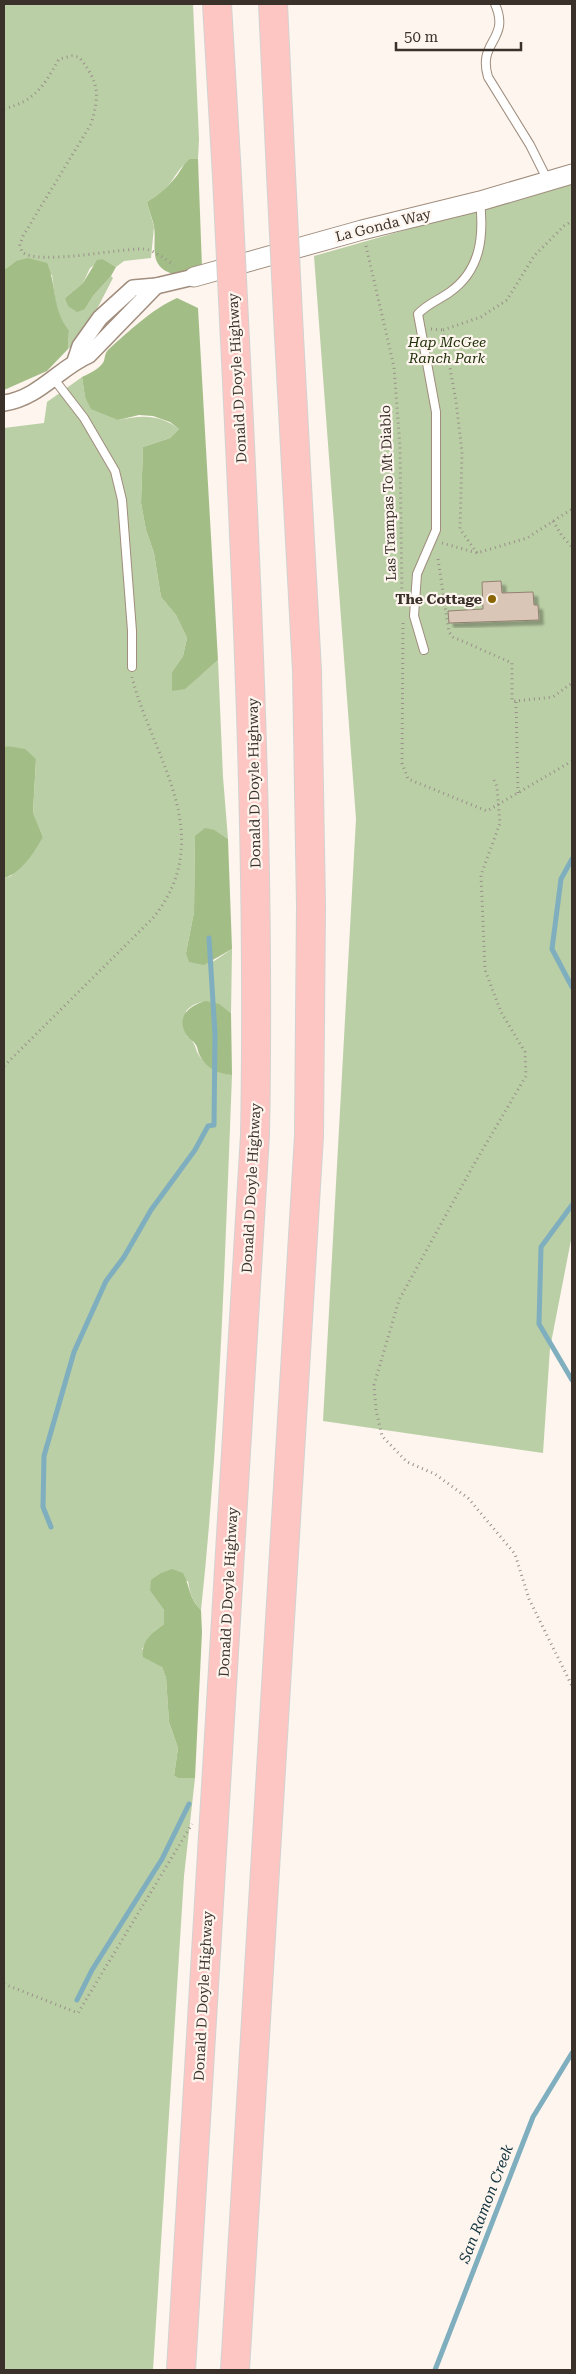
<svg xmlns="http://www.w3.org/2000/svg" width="576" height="2374" viewBox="0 0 576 2374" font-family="'Roboto Serif',serif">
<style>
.green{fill:#bacfa5}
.forest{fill:#a3bd87}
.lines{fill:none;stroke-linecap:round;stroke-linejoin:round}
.stream{stroke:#7faebe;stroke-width:5}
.building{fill:#dac6b6;stroke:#938172;filter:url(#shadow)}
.service-casing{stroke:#a08d7d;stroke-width:10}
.minor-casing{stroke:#a08d7d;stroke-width:18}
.tertiary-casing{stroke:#a08d7d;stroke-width:21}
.motorway-casing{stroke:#d3d2d0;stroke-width:30}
.path{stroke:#99918a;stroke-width:3;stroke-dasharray:1 4;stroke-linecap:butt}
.service{stroke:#fff;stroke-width:8}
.minor{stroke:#fff;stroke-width:15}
.tertiary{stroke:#fff;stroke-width:19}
.motorway{stroke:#fdc6c3;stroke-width:28}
.motorway-bridge-casing{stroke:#d3d2d0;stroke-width:30;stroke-linecap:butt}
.motorway-bridge{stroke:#fdc6c3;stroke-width:28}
.poi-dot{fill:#8a6504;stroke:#fdf5ee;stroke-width:2}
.labels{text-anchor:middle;stroke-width:4.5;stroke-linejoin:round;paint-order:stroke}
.street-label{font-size:14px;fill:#39312a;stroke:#fdf5ee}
.park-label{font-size:14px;font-style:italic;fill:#203109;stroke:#fdf5ee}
.poi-label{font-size:14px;font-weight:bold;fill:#39312a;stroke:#fdf5ee;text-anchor:end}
.water-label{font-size:15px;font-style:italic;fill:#133540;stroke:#fdf5ee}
</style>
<defs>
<filter id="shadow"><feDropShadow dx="4.5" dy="4.5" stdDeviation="1" flood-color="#0004"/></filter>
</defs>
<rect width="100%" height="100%" fill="#fdf5ee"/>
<g class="green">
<path d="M4,4H193L199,139L198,159C180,160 176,179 164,190C159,194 153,198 147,202L154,227L151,258L124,261L116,267L103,259L90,268L83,283L65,298L85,309L93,296L111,276L113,278L82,338L68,349L69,330C55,314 55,296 52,275L16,261L4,270Z"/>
<path d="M572,180V1235L550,1348L543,1453L323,1421L356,819L314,256L567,184Z"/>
<path d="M82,377L85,397L118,420C141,415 160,414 179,429L170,438L143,447L141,503L146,530L154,553L161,597L176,615L187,638L183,656L172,672L203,673L218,660L223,777L228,839L215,830L195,836L194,912L186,953L214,961L232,949L231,1013C215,1002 201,996 186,1011L187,1036C197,1044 194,1048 200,1057C206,1066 221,1074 232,1075C225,1253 220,1432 201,1610C192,1601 190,1593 188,1581L150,1591L164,1610V1624L156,1630L142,1649L162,1667L166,1678L169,1722L178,1748L174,1776L178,1778H195L184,1876L153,2370H4V878L11,876L43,837L33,814L36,759L7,746L4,747V428L44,423L47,402Z"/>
</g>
<g class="forest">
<path d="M190,159H198L202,267L173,274C147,266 157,245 154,226C152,218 149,210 147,202C158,195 167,188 175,178C181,171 182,165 190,159Z"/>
<path d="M28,258L47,263C57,286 52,310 69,330L68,349L47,371L4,390V270L16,261Z"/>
<path d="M103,259L116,267L111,276L93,296L85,309L77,312L68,306L65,298L83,283L97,260Z"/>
<path d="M177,298L198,308L218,660L185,689L172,691V672L183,656L187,638L176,615L161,597L154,553L146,530L141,503L143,447L170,438L179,429L170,422L153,416L139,415L118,420L91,409L85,397L82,377C90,373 100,369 104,361C105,357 105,353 108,350C128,332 152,309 177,298Z"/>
<path d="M7,746L25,749L36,759L33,813L43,837C34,852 22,873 4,878V747Z"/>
<path d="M205,828L215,830L228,839L232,949L204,965L189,962L186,953L194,912L195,836Z"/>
<path d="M206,1001L219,1004L231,1013L232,1075C219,1074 206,1068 200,1056C198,1053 198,1048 196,1045C194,1041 190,1040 188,1037C174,1018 189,1005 206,1001Z"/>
<path d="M172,1569L183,1573C190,1586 189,1599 201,1610L202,1632L195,1778H178L174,1776L178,1748L169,1722L166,1678L162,1667L143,1657C141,1641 152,1633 164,1624V1610L150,1591L151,1580L161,1573Z"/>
</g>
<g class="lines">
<g class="stream">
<path d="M572,859L561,879L552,949L572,987"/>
<path d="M572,1205L541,1247L539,1324L572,1380"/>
<path d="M51,1527L43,1507L44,1456L74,1352L106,1281L124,1257L151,1210L195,1150L208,1126L214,1125L215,1034L209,938"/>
<path d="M77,2000L92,1970L162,1859L189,1804"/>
<path d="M435,2370L533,2117L572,2053"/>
</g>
</g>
<path class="building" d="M501,581L502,593L533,592L534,605H538L539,620L449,623L448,611L483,609L482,582Z"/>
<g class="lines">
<defs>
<g id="service">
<path d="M495,4C511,40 477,41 488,77L530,145L548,181"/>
<path d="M54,379L84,418L115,471L122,500L132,631V667"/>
<path d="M424,650L414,616L417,574L436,530V412L418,314C427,304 439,300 450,292C481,270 484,236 480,201"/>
</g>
<g id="minor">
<path d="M75,361L80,346L100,318L133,288L156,286L194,277"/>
<path d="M4,403C39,398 59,368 89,355L156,286"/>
</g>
<path id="tertiary" d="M194,277L362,230L480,201L572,174"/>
<g id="motorway">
<path d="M217,4L227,177"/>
<path d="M273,4L281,174"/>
<path d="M181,2370L255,1135C260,870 248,605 235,340"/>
<path d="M235,2370L309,1136L311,906L307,671L289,336"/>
</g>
</defs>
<use href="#service" class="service-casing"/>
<use href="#minor" class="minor-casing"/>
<use href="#tertiary" class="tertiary-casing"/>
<use href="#motorway" class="motorway-casing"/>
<g class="path">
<path d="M4,109C36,100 43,87 59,59L72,56L79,57C99,82 100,94 91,124L23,236L20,245L22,252C40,266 118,248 144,249C153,249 166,260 174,265"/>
<path d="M366,246L394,367L400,447L402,599"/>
<path d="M431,329L443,330"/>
<path d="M553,521L562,536L572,547"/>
<path d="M442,543L477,553L527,538L572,509"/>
<path d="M477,553L460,529L462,452L456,401L443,330L481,317L507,300L534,256L564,226L572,221"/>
<path d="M438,559L449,632L453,637L512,663V701H516"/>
<path d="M403,623L402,763L408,779L487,811L572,761"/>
<path d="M494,780L497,787L500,823L481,875L485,970L501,1012L525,1052L526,1076L473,1166L399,1300L374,1385L376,1410L382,1436L407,1462L435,1474L468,1498L515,1554L529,1599L572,1686"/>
<path d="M518,793L516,701L553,697L572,683"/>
<path d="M4,1066L153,918C219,836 153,759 132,677"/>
<path d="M4,1984L78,2013L192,1824"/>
</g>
<use href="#service" class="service"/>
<use href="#minor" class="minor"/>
<use href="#tertiary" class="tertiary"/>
<use href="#motorway" class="motorway"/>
<defs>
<g id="motorway-bridge">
<path d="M281,174L289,336"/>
<path d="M227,177L235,340"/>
</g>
</defs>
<use href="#motorway-bridge" class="motorway-bridge-casing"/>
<use href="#motorway-bridge" class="motorway-bridge"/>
</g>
<circle class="poi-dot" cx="492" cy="599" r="5"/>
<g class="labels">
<g class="street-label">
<text transform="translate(383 225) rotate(-14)" y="5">La Gonda Way</text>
<text transform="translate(237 378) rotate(-93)" y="5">Donald D Doyle Highway</text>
<text transform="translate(388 493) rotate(-92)" y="5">Las Trampas To Mt Diablo</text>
<text transform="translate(254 783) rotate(-91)" y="5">Donald D Doyle Highway</text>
<text transform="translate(251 1188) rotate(-87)" y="5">Donald D Doyle Highway</text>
<text transform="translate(228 1592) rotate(-87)" y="5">Donald D Doyle Highway</text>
<text transform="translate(203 1996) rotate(-87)" y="5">Donald D Doyle Highway</text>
</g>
<g class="park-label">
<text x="447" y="347">Hap McGee<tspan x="447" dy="16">Ranch Park</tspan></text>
</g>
<g class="poi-label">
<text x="482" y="604">The Cottage</text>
</g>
<g class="water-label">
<text transform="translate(486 2204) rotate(-69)" y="5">San Ramon Creek</text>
</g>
</g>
<rect width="576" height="2374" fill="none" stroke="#39312a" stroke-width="10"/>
<path d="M396 42v8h125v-8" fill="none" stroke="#39312a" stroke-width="2.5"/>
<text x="404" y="42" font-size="15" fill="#39312a" stroke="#fdf5ee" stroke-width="4" paint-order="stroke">50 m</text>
</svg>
